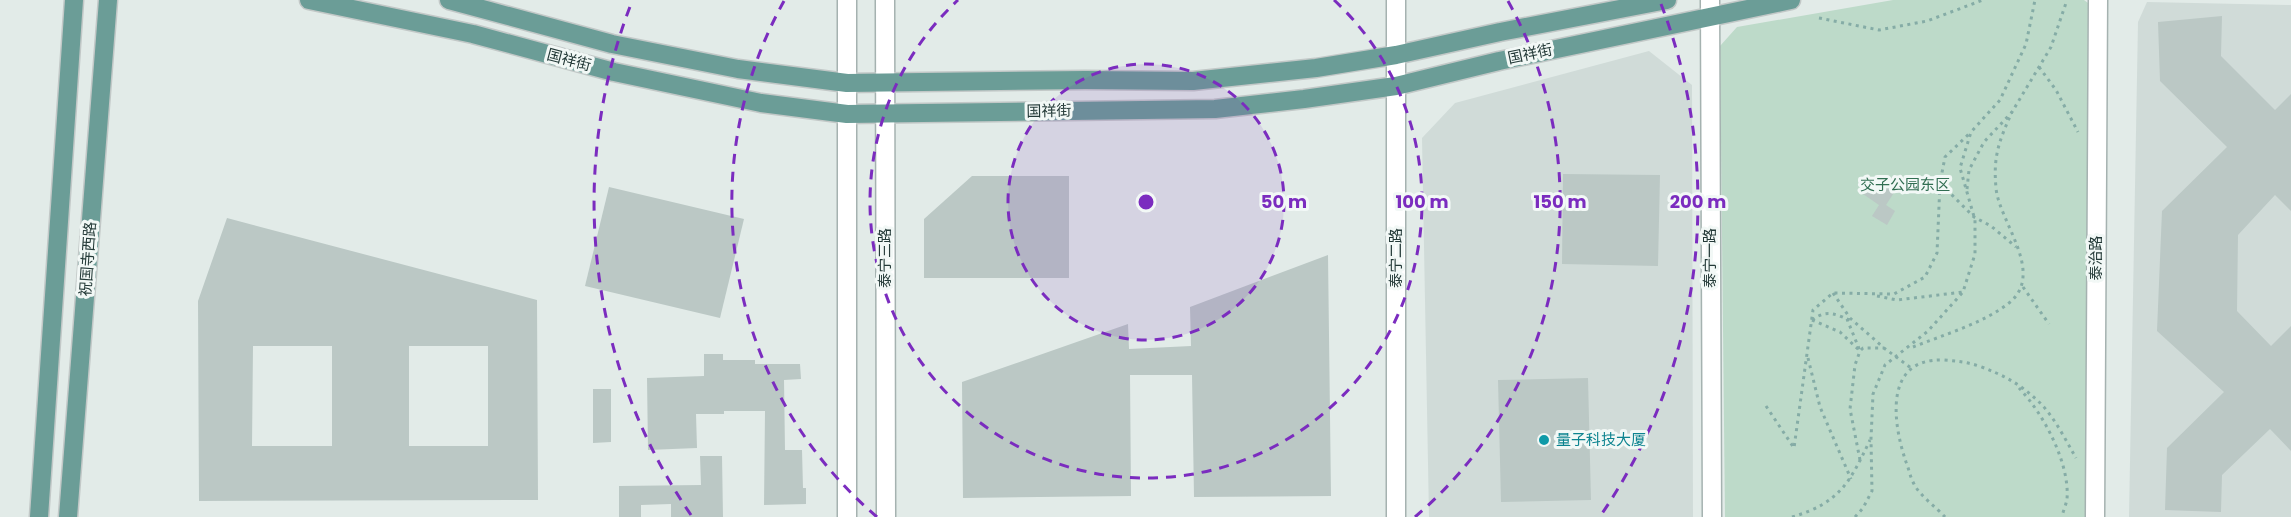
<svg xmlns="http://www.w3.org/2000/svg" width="2291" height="517" viewBox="0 0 2291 517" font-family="Poppins,'Noto Sans SC',sans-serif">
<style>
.built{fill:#d0dbd8}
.green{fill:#bddac9}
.building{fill:#bbc8c5;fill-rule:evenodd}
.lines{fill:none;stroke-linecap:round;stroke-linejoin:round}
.minor-casing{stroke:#a5b2b0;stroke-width:21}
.major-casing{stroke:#c2c8c7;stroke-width:21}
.path{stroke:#85aca6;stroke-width:3;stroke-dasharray:3 4.5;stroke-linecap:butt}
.minor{stroke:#fff;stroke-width:18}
.major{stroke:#6b9d97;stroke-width:18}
.ring{fill:none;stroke:#7b2cbf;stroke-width:3;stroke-dasharray:10 8}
.culture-dot{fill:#0f9aa8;stroke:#f2f8f6;stroke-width:2}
.labels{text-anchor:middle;stroke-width:6;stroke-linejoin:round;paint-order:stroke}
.street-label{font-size:15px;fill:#243a38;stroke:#f2f8f6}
.park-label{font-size:15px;fill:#316e52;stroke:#f2f8f6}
.culture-label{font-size:15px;fill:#0d838f;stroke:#f2f8f6;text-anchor:start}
.centre{fill:#7b2cbf;stroke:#f2f8f6;stroke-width:3}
.ring-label{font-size:18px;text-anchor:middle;font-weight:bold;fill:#7b2cbf;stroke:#f2f8f6;stroke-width:6;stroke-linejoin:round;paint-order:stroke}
</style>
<rect width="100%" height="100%" fill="#e2ebe8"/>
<g class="built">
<path d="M2147,2L2291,5V517H2129L2138,22Z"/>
<path d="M1649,51L1692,85L1693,517H1429L1422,138L1455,103Z"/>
</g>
<path class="green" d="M1893,0H2084L2088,3L2086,517H1725L1720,46L1737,27Z"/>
<g class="building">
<path d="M2222,16L2221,56L2275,110L2291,94V211L2275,195L2238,235L2237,311L2271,346L2291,326V451L2270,429L2222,475L2221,512L2165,510L2167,448L2224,392L2157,331L2162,211L2227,147L2160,81L2158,22Z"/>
<path d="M1563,174L1660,175L1658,266L1562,264Z"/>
<path d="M972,176H1069V278H924V219Z"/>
<path d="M1874,178L1895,191L1886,205L1895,211L1887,225L1872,216L1879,205L1863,194Z"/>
<path d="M609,187L744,219L720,318L585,286Z"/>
<path d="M227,218L537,300L538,500L199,501L198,301ZM253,346H332V446H252ZM409,346H488V446H409Z"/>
<path d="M1328,255L1331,496L1194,497L1192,375H1130L1131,496L963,498L962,382L1128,324L1129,349L1191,346L1190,307Z"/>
<path d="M704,354H723V360H755V364H800L801,379L784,380L785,450H802L803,488H806V504L764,505L765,411H724V414H696L697,448L648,450L647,378L704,376Z"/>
<path d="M1588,378L1591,500L1501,502L1498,380Z"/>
<path d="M593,389H611V442L593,443Z"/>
<path d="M700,456H722L723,517H671V504L641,505V517H619V486L701,485Z"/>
</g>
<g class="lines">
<defs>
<g id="minor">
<path d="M847,0V517"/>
<path d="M885,0L886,517"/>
<path d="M1396,0V517"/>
<path d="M1710,0L1712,517"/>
<path d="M2095,517L2098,0"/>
</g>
<g id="major">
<path d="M309,0L473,34L614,72L761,103L847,114L1215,109L1304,99L1396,86L1499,61L1791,0"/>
<path d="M449,0L612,44L738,69L847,83L1085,80L1193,81L1316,68L1396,55L1500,32L1667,0"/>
<path d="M39,517L74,0"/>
<path d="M68,517L108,0"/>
</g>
</defs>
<use href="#minor" class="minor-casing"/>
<use href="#major" class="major-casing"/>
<g class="path">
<path d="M1819,18L1879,30L1927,21L1983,0"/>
<path d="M2039,67L2056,90L2078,132"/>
<path d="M1941,184L1974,217L1991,226L2016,247"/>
<path d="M1967,189L1969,170L1984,142L2012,112L2051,47L2067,0"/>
<path d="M2023,287L2049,324"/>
<path d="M1833,293L1850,318L1884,348L1911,368"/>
<path d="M1877,296L1897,300L1963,292"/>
<path d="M1812,320L1840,332L1860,351L1847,319"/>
<path d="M1812,320C1828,308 1837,315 1854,322"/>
<path d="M1913,347C1943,335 1984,323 2009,303C2046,273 1999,222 1996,188C1993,156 1999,141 2012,112"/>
<path d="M1808,358L1820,407L1851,479"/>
<path d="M2019,388C2043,413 2070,463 2067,499C2066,505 2063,511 2062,517"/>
<path d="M1766,406L1794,448L1813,310L1833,293L1894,294L1925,277L1937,253L1940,183L1945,157L1971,132"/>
<path d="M1860,460L1850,409L1855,365L1860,351L1863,348H1884"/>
<path d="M1792,517C1840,503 1850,482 1870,440"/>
<path d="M1855,517L1863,508L1872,491L1871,439L1873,394L1885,365L1928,331L1963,292L1975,254V220L1960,168L1971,132L2000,100L2026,44L2035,0"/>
<path d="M1945,517C1936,507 1920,496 1914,484C1910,477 1909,469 1906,462C1893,424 1883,358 1943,360C1956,361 1967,362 1979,366C2003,375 2019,383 2038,401C2054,416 2065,439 2076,458"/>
</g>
<use href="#minor" class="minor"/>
<use href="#major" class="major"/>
</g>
<circle cx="1146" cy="202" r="138" fill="#7b2cbf" fill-opacity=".12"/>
<g class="ring">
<circle cx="1146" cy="202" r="138"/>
<path d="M1334 0A276 276 0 1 1 958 0"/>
<path d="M877 517A414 414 0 0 1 784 1M1508 1A414 414 0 0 1 1415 517"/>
<path d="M691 515A552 552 0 0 1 631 4M1661 4A552 552 0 0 1 1601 515"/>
</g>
<circle class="culture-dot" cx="1544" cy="440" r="6"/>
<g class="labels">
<g class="street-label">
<text transform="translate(1530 54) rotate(-12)" y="5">国祥街</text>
<text transform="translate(569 60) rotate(15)" y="5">国祥街</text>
<text transform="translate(1049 111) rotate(-1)" y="5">国祥街</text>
<text transform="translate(885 258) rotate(-90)" y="5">泰宁三路</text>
<text transform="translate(1396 258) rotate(-90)" y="5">泰宁二路</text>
<text transform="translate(1710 258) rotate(-90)" y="5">泰宁一路</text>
<text transform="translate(2096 258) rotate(-90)" y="5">泰治路</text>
<text transform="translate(88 259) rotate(-86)" y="5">祝国寺西路</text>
</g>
<g class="park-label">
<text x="1905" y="190">交子公园东区</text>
</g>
<g class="culture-label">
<text x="1556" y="445">量子科技大厦</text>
</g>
</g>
<circle cx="1146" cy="202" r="9" class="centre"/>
<g class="ring-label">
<text x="1284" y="208">50 m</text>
<text x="1422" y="208">100 m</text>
<text x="1560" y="208">150 m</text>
<text x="1698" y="208">200 m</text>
</g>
</svg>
